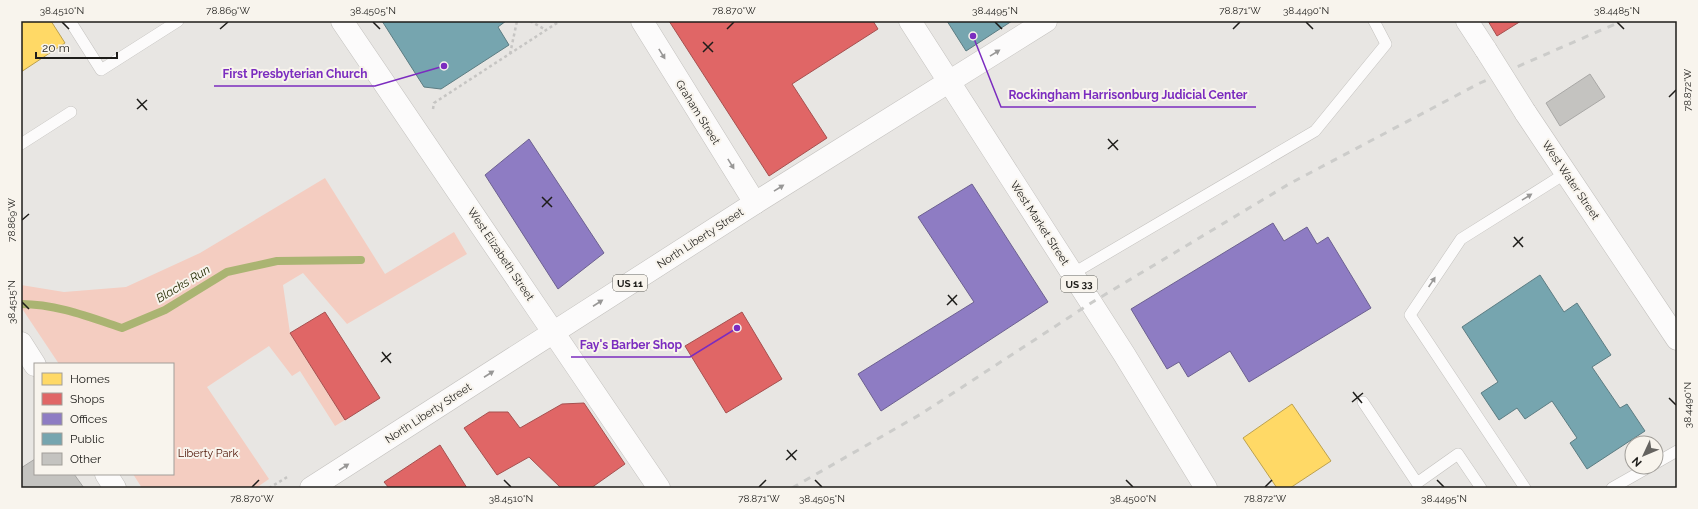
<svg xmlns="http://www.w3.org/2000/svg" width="1698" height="509" viewBox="0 0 1698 509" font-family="Raleway,sans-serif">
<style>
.green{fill:#f4cdc1}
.homes{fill:#ffd966;stroke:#bca14f}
.shops{fill:#e06666;stroke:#a6504f}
.offices{fill:#8e7cc3;stroke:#6c6090}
.public{fill:#76a5af;stroke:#5c7c82}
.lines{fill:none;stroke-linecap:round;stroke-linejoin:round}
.stream{stroke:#aab472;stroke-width:8}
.building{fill:#c4c3c0;stroke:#a9a8a6}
.service-casing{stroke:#c3c1be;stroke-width:12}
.minor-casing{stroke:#c3c1be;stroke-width:23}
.tertiary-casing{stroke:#c3c1be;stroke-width:23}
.primary-casing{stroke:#c3c1be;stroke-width:23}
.path{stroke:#c6c5c3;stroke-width:2.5;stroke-dasharray:3 3;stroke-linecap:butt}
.service{stroke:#fcfbfb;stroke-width:11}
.minor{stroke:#fcfbfb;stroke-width:22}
.tertiary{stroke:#fcfbfb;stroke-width:22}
.primary{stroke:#fcfbfb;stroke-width:22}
.rail{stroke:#ccccca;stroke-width:3;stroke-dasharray:7 7;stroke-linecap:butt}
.minor-bridge-casing{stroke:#c3c1be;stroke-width:23;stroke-linecap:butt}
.minor-bridge{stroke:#fcfbfb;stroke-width:22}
.oneway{fill:#989796}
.ticks{fill:none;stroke:#1e1d1a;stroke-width:1.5}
.labels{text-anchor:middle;stroke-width:4;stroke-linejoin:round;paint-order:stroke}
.shield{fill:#f8f4ed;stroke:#5f5e59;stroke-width:1}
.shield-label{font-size:10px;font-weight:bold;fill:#1e1d1a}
.street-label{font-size:11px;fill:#1e1d1a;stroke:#f8f4ed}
.park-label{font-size:11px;fill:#4e1405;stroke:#f8f4ed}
.water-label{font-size:12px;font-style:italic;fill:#272e05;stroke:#f8f4ed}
.leader{fill:none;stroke:#7b2cbf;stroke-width:1.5}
.callout-dot{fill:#7b2cbf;stroke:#f8f4ed;stroke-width:1.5}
.callout-label{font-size:12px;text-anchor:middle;font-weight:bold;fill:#7b2cbf;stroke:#f8f4ed;stroke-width:4;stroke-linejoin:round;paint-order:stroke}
.neatline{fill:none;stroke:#1e1d1a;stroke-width:1.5}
.ticks-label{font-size:10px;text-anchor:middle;fill:#1e1d1a}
</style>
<rect width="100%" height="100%" fill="#e8e6e3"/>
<path class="green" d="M325,178L385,274L454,232L467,254L347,324L303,273L283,285L290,333L345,420L335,426L300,371L292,376L269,346L207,387L269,479L256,488H142L133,474H173V364H59L21,307V285L64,292L126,287L200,253Z"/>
<g class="homes">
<path d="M21,21H51L65,43L21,72Z"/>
<path d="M1292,404L1331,461L1290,488H1277L1243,438Z"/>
</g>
<g class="shops">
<path d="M669,21H873L878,29L792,84L827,138L769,176Z"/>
<path d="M1488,21H1521L1497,36Z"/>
<path d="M325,312L380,398L345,420L290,333Z"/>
<path d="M742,312L782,379L726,413L685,346Z"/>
<path d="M584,403L625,464L591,488H561L529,457L497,475L464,428L489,412H508L520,428L562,404Z"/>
<path d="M440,445L467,488H389L384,482Z"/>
</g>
<g class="offices">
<path d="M529,139L604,253L558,289L485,175Z"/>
<path d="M972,184L1048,302L881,411L858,374L974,302L918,217Z"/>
<path d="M1273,223L1284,241L1307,227L1317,244L1328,237L1371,308L1249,382L1230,351L1188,377L1179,362L1167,369L1131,309Z"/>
</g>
<g class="public">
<path d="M382,21H506L498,27L509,45L441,89L424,87Z"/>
<path d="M947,21H1012L966,51Z"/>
<path d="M1540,275L1564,312L1577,303L1611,355L1592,367L1620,408L1627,404L1645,431L1587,469L1570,443L1577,438L1552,401L1525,419L1517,408L1499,420L1481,393L1498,382L1462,327Z"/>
</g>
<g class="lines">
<path class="stream" d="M21,304C56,304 89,317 122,328L165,310L227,272L277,261L361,260"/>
</g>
<g class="building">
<path d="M1590,74L1605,97L1560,126L1546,103Z"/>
<path d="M35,459V474H74L84,488H21V468Z"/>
</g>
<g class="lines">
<defs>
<g id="service">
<path d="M70,21L101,70L178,21"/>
<path d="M21,144L71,112"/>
<path d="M1072,274L1315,131L1386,44L1374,21"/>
<path d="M1363,402L1417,483L1458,454L1481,488"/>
<path d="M1656,463L1677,451"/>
<path d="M1525,488L1410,315L1461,239L1566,173"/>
<path d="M1612,488L1649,467"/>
</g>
<g id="minor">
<path d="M342,21L659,488"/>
<path d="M642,21L755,203"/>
<path d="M1467,21L1486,50"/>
<path d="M1525,112L1677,339"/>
</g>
<g id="tertiary">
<path d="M21,343L35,365"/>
<path d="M106,474L115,488"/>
</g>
<g id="primary">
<path d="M910,21L1124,354L1206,488"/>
<path d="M311,488L755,203L1046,21"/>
</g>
</defs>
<use href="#service" class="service-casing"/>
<use href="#minor" class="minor-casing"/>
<use href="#tertiary" class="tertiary-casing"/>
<use href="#primary" class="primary-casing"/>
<g class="path">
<path d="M530,21L546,30"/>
<path d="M510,54L517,21"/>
<path d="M433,109L434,103L560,21"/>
<path d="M269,488L289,476"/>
</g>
<use href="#service" class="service"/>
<use href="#minor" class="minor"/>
<use href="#tertiary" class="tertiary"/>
<use href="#primary" class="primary"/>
<path class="rail" d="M792,488L921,414L1091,303L1289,184L1480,83L1622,21"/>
<defs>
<path id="minor-bridge" d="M1486,50L1525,112"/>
</defs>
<use href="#minor-bridge" class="minor-bridge-casing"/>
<use href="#minor-bridge" class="minor-bridge"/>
</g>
<defs><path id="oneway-solid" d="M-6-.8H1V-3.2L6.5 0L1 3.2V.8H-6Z"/></defs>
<g class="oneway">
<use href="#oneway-solid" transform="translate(995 53) rotate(-32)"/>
<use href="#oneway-solid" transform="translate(662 54) rotate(58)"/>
<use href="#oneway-solid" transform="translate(731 164) rotate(58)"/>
<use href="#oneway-solid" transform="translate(779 188) rotate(-32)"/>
<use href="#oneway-solid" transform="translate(1527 197) rotate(-32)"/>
<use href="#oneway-solid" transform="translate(1432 282) rotate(-56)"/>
<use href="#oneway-solid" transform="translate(598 303) rotate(-33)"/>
<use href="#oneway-solid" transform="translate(489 374) rotate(-33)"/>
<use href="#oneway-solid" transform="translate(344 467) rotate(-33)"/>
</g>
<path class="ticks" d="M62,22L69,29M373,22L380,29M995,22L1002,29M1306,22L1313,29M1617,22L1624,29M220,29L228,22M727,29L734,22M1233,29L1240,22M703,42L713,52M703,52L713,42M1669,97L1676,90M137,99L147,110M137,109L147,100M1108,139L1118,150M1108,149L1118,140M542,197L552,207M542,207L552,197M22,220L29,214M1514,237L1523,247M1513,247L1523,237M948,295L957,305M22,302L29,309M947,305L957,295M382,352L391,363M381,362L391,353M1353,392L1362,403M1669,398L1676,405M1352,402L1363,393M787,450L796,460M786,460L797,450M504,480L511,487M815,480L822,487M1126,480L1133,487M1437,480L1444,487M252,487L259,480M759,487L766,480M1265,487L1272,480"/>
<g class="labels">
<g class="shield">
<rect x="613" y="275" width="34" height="16" rx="3"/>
<rect x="1061" y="276" width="36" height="16" rx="3"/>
</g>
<g class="shield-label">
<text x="630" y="287">US 11</text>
<text x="1079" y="288">US 33</text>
</g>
<g class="street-label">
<text transform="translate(698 112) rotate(58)" y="4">Graham Street</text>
<text transform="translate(1571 180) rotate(56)" y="4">West Water Street</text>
<text transform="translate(1040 223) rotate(57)" y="4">West Market Street</text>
<text transform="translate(700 238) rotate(-33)" y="4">North Liberty Street</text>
<text transform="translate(501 254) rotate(56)" y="4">West Elizabeth Street</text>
<text transform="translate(428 413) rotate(-33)" y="4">North Liberty Street</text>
</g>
<g class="park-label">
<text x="208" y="457">Liberty Park</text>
</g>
<g class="water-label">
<text transform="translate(183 284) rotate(-31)" y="4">Blacks Run</text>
</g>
</g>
<path class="leader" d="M444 66L375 86H214M973 36L1001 107H1256M737 328L690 357H571"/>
<g class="callout-dot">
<circle cx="444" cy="66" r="4"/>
<circle cx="973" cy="36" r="4"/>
<circle cx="737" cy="328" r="4"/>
</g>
<g class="callout-label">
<text x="295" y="78">First Presbyterian Church</text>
<text x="1128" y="99">Rockingham Harrisonburg Judicial Center</text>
<text x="631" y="349">Fay's Barber Shop</text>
</g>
<rect width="1698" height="509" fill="none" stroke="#f8f4ed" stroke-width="44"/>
<rect x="34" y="363" width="140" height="112" fill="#f8f4ed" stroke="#a19e99"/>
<rect x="42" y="373" width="20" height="12" fill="#ffd966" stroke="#a19e99"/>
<text x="70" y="383" font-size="12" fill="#1e1d1a">Homes</text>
<rect x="42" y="393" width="20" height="12" fill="#e06666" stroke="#a19e99"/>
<text x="70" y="403" font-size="12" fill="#1e1d1a">Shops</text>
<rect x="42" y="413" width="20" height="12" fill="#8e7cc3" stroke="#a19e99"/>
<text x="70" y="423" font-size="12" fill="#1e1d1a">Offices</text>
<rect x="42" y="433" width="20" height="12" fill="#76a5af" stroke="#a19e99"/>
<text x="70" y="443" font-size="12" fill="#1e1d1a">Public</text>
<rect x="42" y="453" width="20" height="12" fill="#c4c3c0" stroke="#a19e99"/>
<text x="70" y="463" font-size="12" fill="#1e1d1a">Other</text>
<g transform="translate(1644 455) rotate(226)"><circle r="19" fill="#f8f4ed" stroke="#a19e99"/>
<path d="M0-3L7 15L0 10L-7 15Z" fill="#656360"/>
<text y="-6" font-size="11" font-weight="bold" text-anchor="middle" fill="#1e1d1a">N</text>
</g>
<path d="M36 52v6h81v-6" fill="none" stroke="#1e1d1a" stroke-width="2"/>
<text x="42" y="52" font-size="12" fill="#1e1d1a" stroke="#f8f4ed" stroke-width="3" paint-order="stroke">20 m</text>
<rect x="22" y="22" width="1654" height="465" class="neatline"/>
<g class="ticks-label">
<text x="62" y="14">38.4510°N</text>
<text x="228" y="14">78.869°W</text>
<text x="373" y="14">38.4505°N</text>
<text x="734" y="14">78.870°W</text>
<text x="995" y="14">38.4495°N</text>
<text x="1240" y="14">78.871°W</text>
<text x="1306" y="14">38.4490°N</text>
<text x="1617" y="14">38.4485°N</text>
<text transform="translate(1687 90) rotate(-90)" y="4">78.872°W</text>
<text transform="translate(11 220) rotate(-90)" y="4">78.869°W</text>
<text transform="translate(11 302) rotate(-90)" y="4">38.4515°N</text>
<text transform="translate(1687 405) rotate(-90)" y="4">38.4490°N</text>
<text x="252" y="502">78.870°W</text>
<text x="511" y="502">38.4510°N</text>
<text x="759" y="502">78.871°W</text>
<text x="822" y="502">38.4505°N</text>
<text x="1133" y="502">38.4500°N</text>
<text x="1265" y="502">78.872°W</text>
<text x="1444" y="502">38.4495°N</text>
</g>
</svg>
